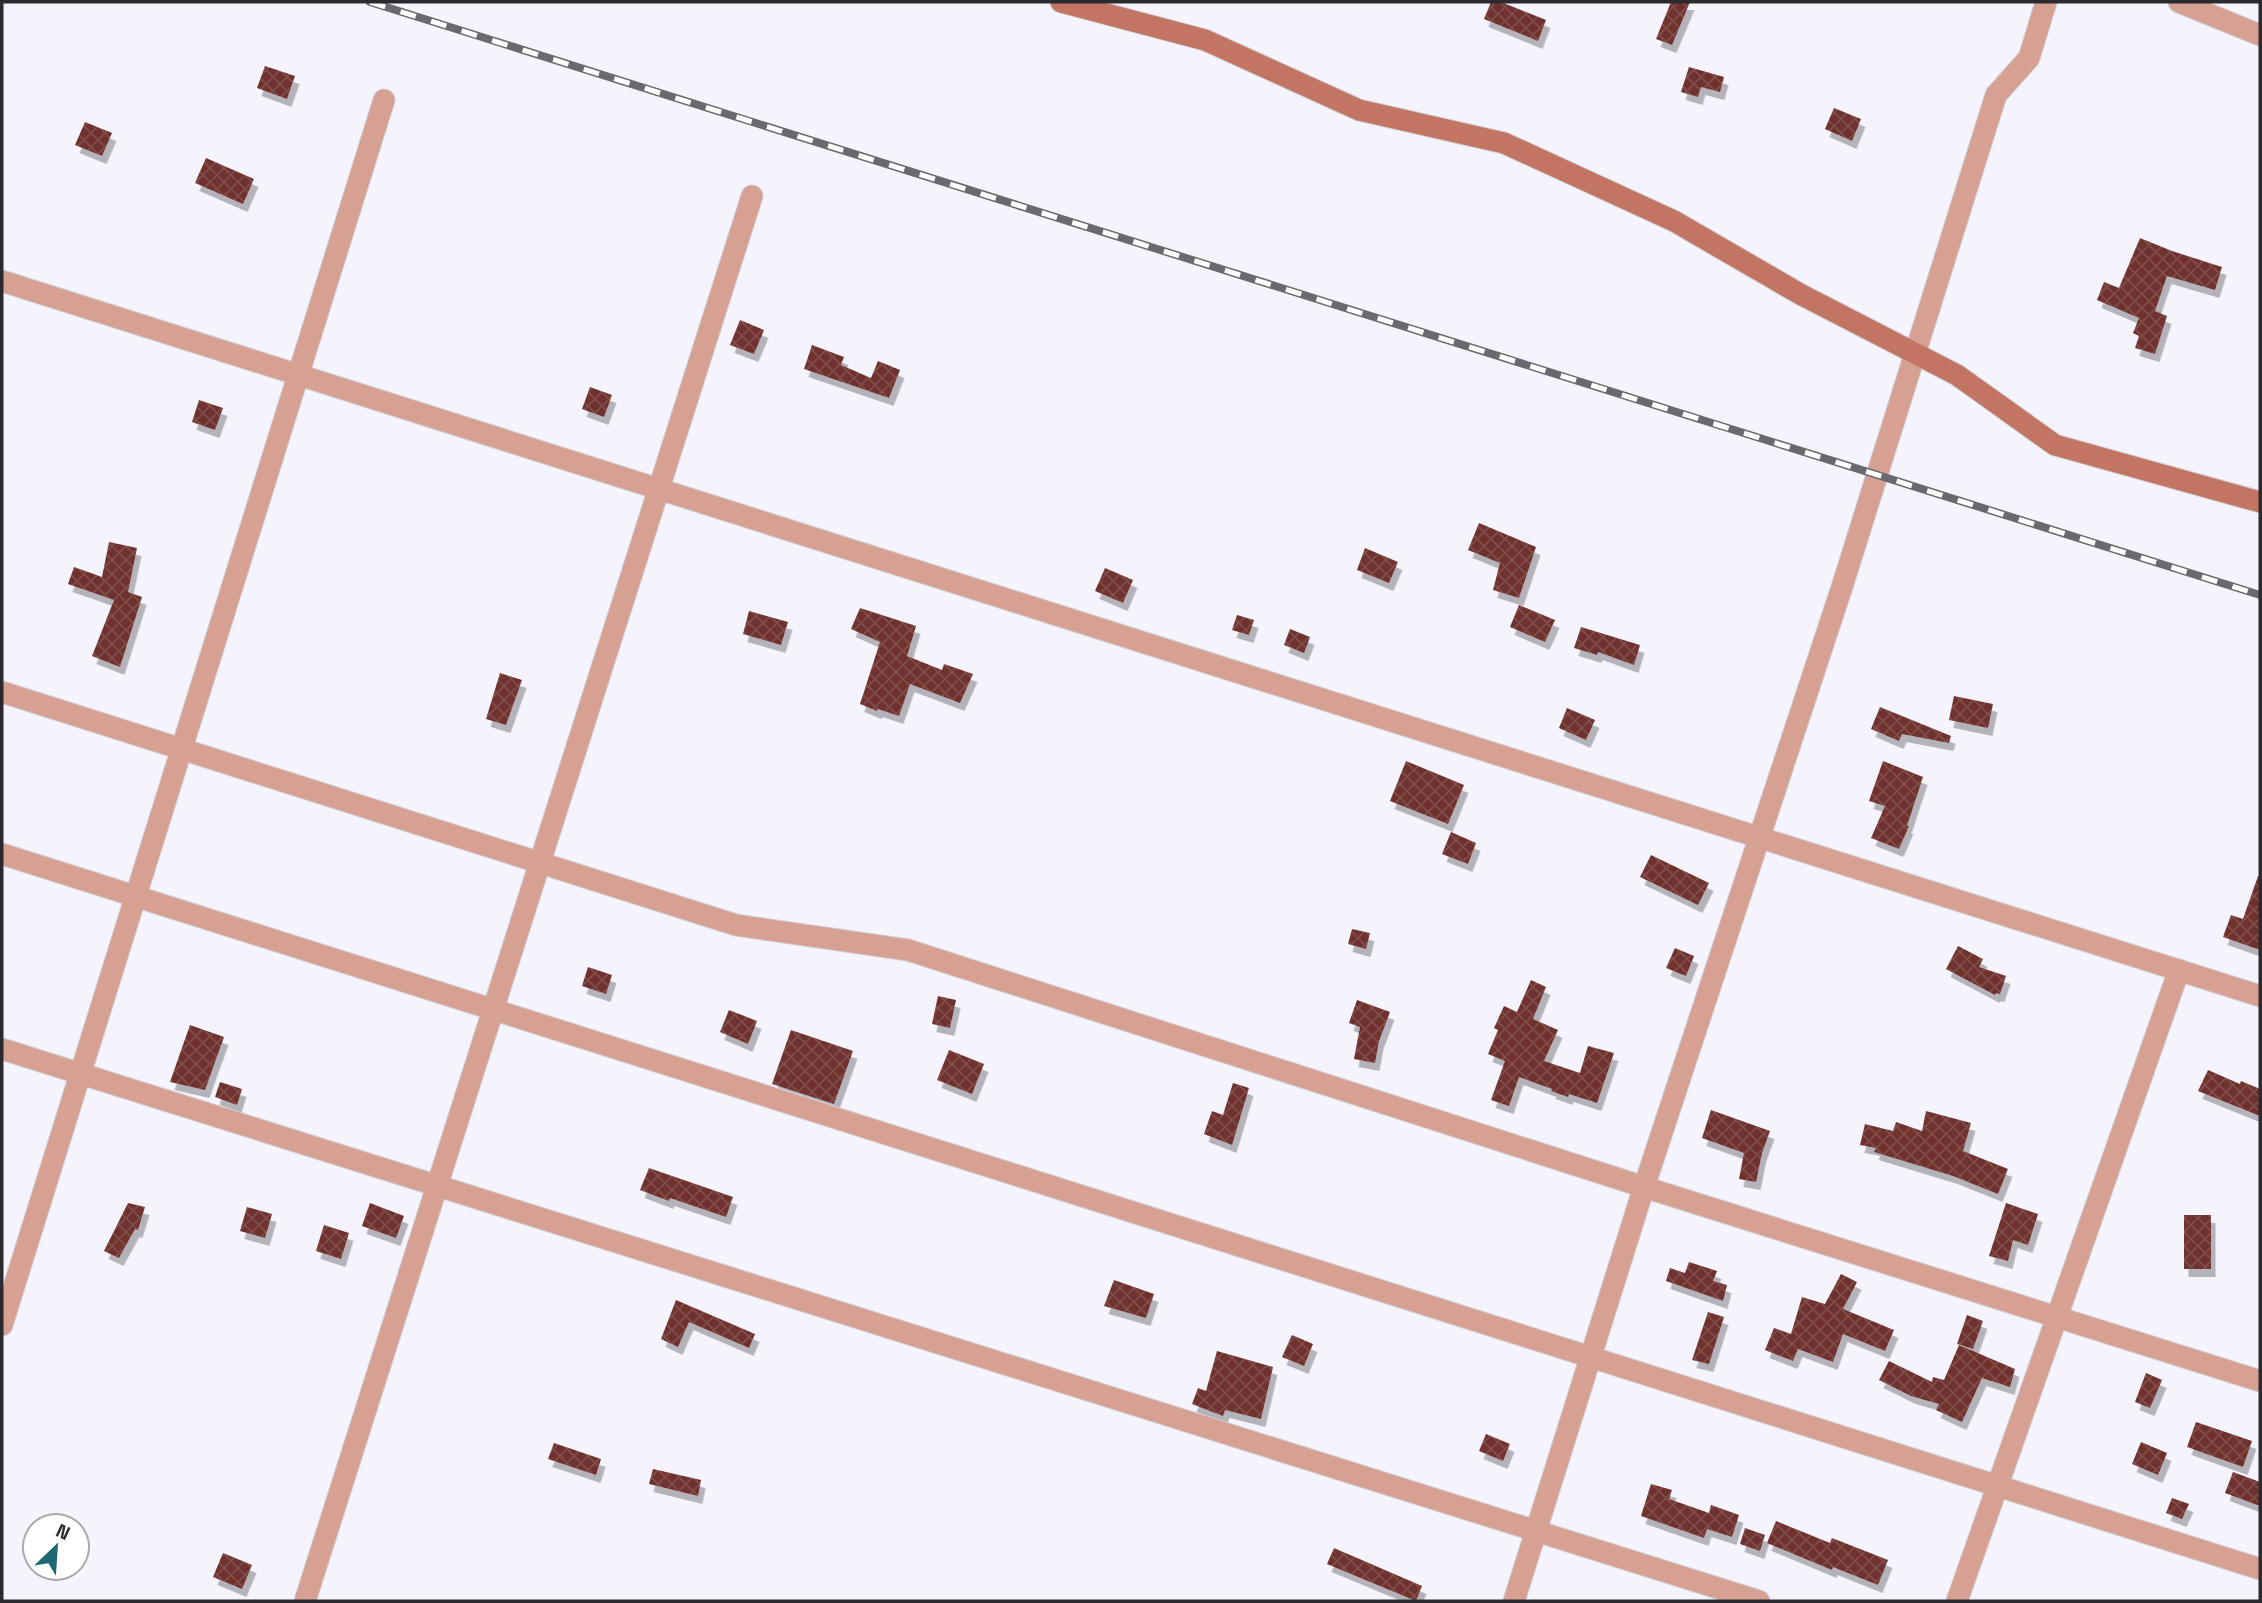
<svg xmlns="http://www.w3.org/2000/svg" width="2262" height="1603" viewBox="0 0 2262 1603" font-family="'Space Grotesk',sans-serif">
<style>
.building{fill:url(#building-cross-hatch);filter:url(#shadow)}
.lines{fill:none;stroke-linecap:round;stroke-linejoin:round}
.street-casing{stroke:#d1d0d8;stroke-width:23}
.secondary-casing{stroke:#d1d0d8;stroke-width:23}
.street{stroke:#d6a092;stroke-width:21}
.secondary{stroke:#c27562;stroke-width:21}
.rail-casing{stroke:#6a696e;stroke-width:8}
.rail{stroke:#fff;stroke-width:5;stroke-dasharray:16;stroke-linecap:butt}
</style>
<defs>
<pattern id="building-cross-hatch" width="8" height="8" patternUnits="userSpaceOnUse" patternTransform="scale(1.75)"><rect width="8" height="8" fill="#70312d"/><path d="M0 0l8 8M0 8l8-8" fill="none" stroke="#804d4a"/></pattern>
<filter id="shadow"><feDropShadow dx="4.5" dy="8" stdDeviation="0" flood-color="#0004"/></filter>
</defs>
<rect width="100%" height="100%" fill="#f5f4fd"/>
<g class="building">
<path d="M1491,2H1501L1546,20L1538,41L1484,19Z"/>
<path d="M1671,2H1690L1672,45L1656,39Z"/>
<path d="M265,66L295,76L287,99L257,88Z"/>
<path d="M1689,67L1724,77L1720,92L1701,87L1698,97L1681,92Z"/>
<path d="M1834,108L1861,119L1852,141L1825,129Z"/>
<path d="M85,122L112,133L102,156L75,145Z"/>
<path d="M206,158L254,179L243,204L195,183Z"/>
<path d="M2140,238L2172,251L2222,267L2215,290L2167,276L2155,311L2167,316L2155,354L2135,348L2139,336L2133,333L2139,318L2097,300L2104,282L2119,288Z"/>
<path d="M740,320L764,330L754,354L730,345Z"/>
<path d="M812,345L844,357L841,365L871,378L878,361L900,370L889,398L804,369Z"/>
<path d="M590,387L612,395L604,417L582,409Z"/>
<path d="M199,400L223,408L215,430L192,422Z"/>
<path d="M1479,523L1536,547L1519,598L1493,590L1500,563L1468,550Z"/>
<path d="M109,542L137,548L128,592L142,597L120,667L92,656L114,600L68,584L74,567L102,577Z"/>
<path d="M1365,548L1398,562L1389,583L1357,570Z"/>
<path d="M1105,568L1133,580L1123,603L1095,591Z"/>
<path d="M1519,605L1555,620L1545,642L1510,627Z"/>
<path d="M860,608L916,626L907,656L942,670L944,664L973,674L960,703L910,684L899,716L878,709L877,711L860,704L880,642L851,629Z"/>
<path d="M749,611L788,622L781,645L743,634Z"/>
<path d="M1237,615L1254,620L1249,635L1232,630Z"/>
<path d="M1581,627L1640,645L1634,665L1598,652L1597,655L1574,648Z"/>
<path d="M1290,629L1310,637L1304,653L1284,645Z"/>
<path d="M500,673L522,680L506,725L486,719Z"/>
<path d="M1954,696L1993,704L1988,728L1949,720Z"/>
<path d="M1880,707L1951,736L1949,743L1902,734L1899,741L1871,729Z"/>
<path d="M1567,708L1595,720L1586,740L1559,728Z"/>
<path d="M1406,761L1464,785L1448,824L1390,801Z"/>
<path d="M1883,761L1923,777L1907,826H1909L1899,849L1871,838L1885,806L1869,801Z"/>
<path d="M1451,832L1476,843L1468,864L1442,854Z"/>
<path d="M1651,855L1709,883L1698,905L1640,877Z"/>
<path d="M2258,876H2260V950L2223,937L2231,915L2243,919Z"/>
<path d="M1352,929L1370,933L1366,949L1348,944Z"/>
<path d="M1958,946L1983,959L1979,967L2006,976L2000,994L1996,993L1995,995L1946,969Z"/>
<path d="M1675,948L1694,956L1686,976L1666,968Z"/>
<path d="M588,967L612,975L606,994L582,986Z"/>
<path d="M1531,980L1546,987L1533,1019L1558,1030L1544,1061L1580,1073L1588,1046L1614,1053L1597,1103L1569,1094L1568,1097L1551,1091L1552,1089L1519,1077L1509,1106L1491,1100L1505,1061L1488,1054L1498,1030L1494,1028L1504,1006L1517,1012Z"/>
<path d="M938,996L956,1000L950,1028L932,1024Z"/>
<path d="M1357,1000L1390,1012L1379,1041L1375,1063L1354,1059L1360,1027L1349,1023Z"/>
<path d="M729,1010L757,1021L748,1044L720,1032Z"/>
<path d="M190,1025L224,1037L205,1090L170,1082Z"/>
<path d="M791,1030L853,1051L834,1104L772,1084Z"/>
<path d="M949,1050L984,1064L972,1094L937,1080Z"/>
<path d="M2208,1070L2240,1084L2241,1081L2260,1089V1116L2198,1091Z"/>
<path d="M220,1082L242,1089L237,1105L215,1097Z"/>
<path d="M1233,1083L1249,1088L1232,1145L1204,1134L1212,1111L1223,1115Z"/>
<path d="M1711,1110L1770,1131L1762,1153L1756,1182L1739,1179L1744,1153L1702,1138Z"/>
<path d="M1926,1111L1971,1123L1963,1151L2008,1169L1998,1194L1953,1176L1874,1152L1876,1148L1860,1145L1865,1124L1893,1131L1896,1122L1922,1131Z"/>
<path d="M649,1168L733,1197L726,1217L670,1198L669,1201L640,1190Z"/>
<path d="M128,1203L145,1207L138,1230L135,1229L119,1258L104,1251Z"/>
<path d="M370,1203L404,1216L396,1238L362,1226Z"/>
<path d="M2006,1203L2038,1214L2028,1245L2013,1240L2008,1261L1989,1256Z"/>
<path d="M247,1207L272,1214L265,1238L240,1231Z"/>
<rect x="2184" y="1215" width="27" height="54"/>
<path d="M324,1225L349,1233L341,1259L316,1251Z"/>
<path d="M1689,1262L1717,1271L1713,1281L1727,1285L1723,1301L1666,1281L1670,1268L1685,1273Z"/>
<path d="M1841,1274L1857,1282L1843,1309L1894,1330L1885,1351L1843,1334L1833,1362L1798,1349L1793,1361L1765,1350L1774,1328L1791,1334L1802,1297L1825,1304Z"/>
<path d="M1114,1280L1154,1294L1146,1318L1104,1306Z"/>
<path d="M676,1300L755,1334L749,1348L689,1322L678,1347L661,1339Z"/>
<path d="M1708,1312L1724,1317L1709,1364L1692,1360Z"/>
<path d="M1967,1315L1983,1321L1973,1349L1957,1344Z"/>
<path d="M1292,1335L1313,1344L1304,1366L1282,1357Z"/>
<path d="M1959,1345L2015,1369L2010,1387L1982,1378L1962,1422L1936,1410L1939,1404L1911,1396L1879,1380L1889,1361L1932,1382L1933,1377L1944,1380Z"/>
<path d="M1217,1351L1273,1367L1261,1419L1225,1410L1223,1416L1192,1404L1198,1388L1206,1391Z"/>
<path d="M2146,1373L2162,1380L2150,1408L2135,1402Z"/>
<path d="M2196,1422L2252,1441L2243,1467L2187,1447Z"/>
<path d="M1486,1434L1510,1444L1503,1461L1479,1451Z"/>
<path d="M2141,1442L2167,1453L2158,1475L2132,1464Z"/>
<path d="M554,1443L601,1459L596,1475L548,1459Z"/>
<path d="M653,1469L701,1480L698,1496L649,1484Z"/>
<path d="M2233,1472L2260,1482V1506L2225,1493Z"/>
<path d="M1651,1484L1672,1490L1669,1499L1709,1513L1711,1505L1739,1515L1732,1537L1707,1529L1704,1538L1641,1516Z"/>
<path d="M2172,1498L2189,1504L2182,1519L2166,1513Z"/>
<path d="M1776,1521L1830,1543L1832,1538L1888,1560L1878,1585L1833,1567L1832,1570L1767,1543Z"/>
<path d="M1745,1528L1765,1535L1760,1551L1740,1544Z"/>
<path d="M1334,1548L1422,1586L1416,1601L1327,1564Z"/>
<path d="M223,1553L252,1565L242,1589L213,1577Z"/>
</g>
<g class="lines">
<defs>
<g id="street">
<path d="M2179,2L2260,35"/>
<path d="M2,281L2260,996"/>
<path d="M2,692L736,925L908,950L1644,1187L2260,1381"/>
<path d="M2,854L2260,1569"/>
<path d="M2,1049L1759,1601"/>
<path d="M2,1325L384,100"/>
<path d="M305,1601L752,196"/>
<path d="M1514,1601L1644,1187L1842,587L1996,95L2029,58L2046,2"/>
<path d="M1957,1601L2179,970"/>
</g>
<path id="secondary" d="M1061,2L1205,40L1359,110L1504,143L1674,221L1800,294L1957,375L2055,445L2260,502"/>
</defs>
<use href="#street" class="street-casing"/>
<use href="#secondary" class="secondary-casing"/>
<use href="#street" class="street"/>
<use href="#secondary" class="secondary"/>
<defs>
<path id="rail" d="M370,2L2260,595"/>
</defs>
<use href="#rail" class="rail-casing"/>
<use href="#rail" class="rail"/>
</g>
<rect width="2262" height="1603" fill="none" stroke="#2b2a2e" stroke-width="7"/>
<g transform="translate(56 1547) rotate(25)"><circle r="33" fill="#ffffff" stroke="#aaaaab" stroke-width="2"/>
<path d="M0-5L12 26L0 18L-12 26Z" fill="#1d6872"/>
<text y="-10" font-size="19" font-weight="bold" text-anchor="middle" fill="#2b2a2e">N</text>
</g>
</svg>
